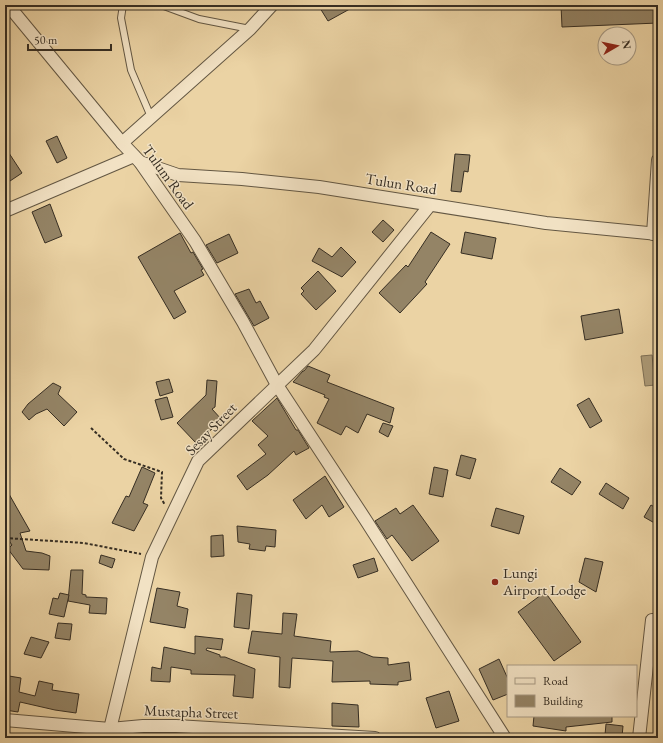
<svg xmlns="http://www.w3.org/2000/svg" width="663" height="743" viewBox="0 0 663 743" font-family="'EB Garamond',serif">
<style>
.water{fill:#ad9b78;stroke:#7d6f56}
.building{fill:#948466;stroke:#362e23}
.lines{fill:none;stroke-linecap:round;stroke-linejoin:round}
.lane-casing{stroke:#635743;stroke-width:8}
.street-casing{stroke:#635743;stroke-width:14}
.path{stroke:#362e23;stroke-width:2;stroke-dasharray:3 2;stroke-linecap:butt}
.lane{stroke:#f2e2c4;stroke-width:6}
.street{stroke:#f2e2c4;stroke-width:12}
.poi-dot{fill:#8f2418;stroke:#f2e2c4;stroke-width:1.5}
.labels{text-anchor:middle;stroke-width:3;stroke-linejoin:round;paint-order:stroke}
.street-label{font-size:15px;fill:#362e23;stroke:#f2e2c4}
.poi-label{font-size:15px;fill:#362e23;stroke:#f2e2c4;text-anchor:start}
</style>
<rect width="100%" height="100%" fill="#ebd3a4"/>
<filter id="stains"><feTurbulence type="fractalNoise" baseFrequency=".005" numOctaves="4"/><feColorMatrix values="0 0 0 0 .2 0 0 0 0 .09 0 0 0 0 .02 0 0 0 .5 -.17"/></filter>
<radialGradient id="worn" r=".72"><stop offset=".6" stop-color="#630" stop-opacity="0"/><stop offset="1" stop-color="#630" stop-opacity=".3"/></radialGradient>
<path class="water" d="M652,355L655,385L645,386L641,356Z"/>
<g class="building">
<path d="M325,5H357L328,21L320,8Z"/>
<path d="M561,5H658V23L562,27Z"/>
<path d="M57,136L67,158L57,163L46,141Z"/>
<path d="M5,147L22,173L10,181L5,173Z"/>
<path d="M455,154L470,155L468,172L464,171L461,192L451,191Z"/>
<path d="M50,204L62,236L45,243L32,212Z"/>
<path d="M383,220L394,230L383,242L372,232Z"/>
<path d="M431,232L450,244L425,282L427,284L400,313L379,293L406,265L408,267Z"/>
<path d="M465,232L496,238L492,259L461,253Z"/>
<path d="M180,233L191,253L193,252L203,269L201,270L204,275L174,291L186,312L174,319L138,257Z"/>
<path d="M229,234L238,253L217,263L206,245Z"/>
<path d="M341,247L356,262L342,277L312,261L319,248L332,257Z"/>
<path d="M318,271L336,291L316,310L301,294L304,291L301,288Z"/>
<path d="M249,289L256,303L260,301L269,318L254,326L235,294Z"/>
<path d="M619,309L623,333L585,340L581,316Z"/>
<path d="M308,366L330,375L327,382L394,408L390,423L367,414L358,433L346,426L341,435L317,423L329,399L324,397L325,395L293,382L303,371H304Z"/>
<path d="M169,379L173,392L160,396L156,382Z"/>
<path d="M207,380L217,381L215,407L212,409L222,420L196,443L177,423L206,395Z"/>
<path d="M53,383L61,387L58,394L77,412L64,426L47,409L36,414L29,420L22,412L28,404Z"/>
<path d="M167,397L173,417L161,420L155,400Z"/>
<path d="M277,398L296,430H298L309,448L296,455L294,451L268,475L247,490L237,476L266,454L258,445L268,436L252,421Z"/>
<path d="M589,398L602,421L590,428L577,405Z"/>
<path d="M383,423L393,426L388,437L379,432Z"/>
<path d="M461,455L476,459L470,479L456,475Z"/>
<path d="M142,467L155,473L143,503L148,505L134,531L112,523L126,496L129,497Z"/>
<path d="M434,467L448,470L443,497L429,494Z"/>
<path d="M560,468L581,482L572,495L551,482Z"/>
<path d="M325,476L344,507L329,517L322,505L306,519L293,500Z"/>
<path d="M606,483L629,498L623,509L599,494Z"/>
<path d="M5,487L30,531L20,533L26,551L42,553L50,556L49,570L23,569L8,549L12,545L5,535Z"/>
<path d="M413,505L439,541L412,561L392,535L387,539L375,521L396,508L400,514Z"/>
<path d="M651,505L658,509V525L644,517Z"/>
<path d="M496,508L524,516L519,534L491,526Z"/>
<path d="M237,526L276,530L275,547L266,546L265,551L249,549L250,544L238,542Z"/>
<path d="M223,535L224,556L211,557V536Z"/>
<path d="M101,555L115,559L112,568L99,563Z"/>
<path d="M374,558L378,571L358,578L353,565Z"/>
<path d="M585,558L603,562L596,592L579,582Z"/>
<path d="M71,570H83L82,594L86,595V597L107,598L106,614L89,613L90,605L68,601Z"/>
<path d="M157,588L180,592L177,606L188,609L185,628L150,622Z"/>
<path d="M545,592L581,642L554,661L518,612Z"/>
<path d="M60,593L69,595L64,617L49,614L53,598L58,599Z"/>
<path d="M237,593L252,595L249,629L234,627Z"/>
<path d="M283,613L297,614L294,636L331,641L330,652L358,651L373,657L388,658V665L409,662L411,680L398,682V685L370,684V681L332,682L333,661L292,658L290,688L279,687L280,657L248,653L252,631L282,634Z"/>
<path d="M58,623L72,624L70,640L55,638Z"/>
<path d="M195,636L223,639L221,650L207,648L206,650L220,655V657H225L255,669L253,698L233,696L235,675L191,674V670L171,667L170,682L151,681L152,667L161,669L164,647L195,654Z"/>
<path d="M31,637L49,642L41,658L24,654Z"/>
<path d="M499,659L508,679V694L493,700L479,669Z"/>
<path d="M9,676L21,678L19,692L35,696L39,681L53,684L52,690L79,694L76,713L55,710L20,702L18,712L5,710V689H7Z"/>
<path d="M449,691L459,721L436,728L426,698Z"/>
<path d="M332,703L358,705L359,727L332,726Z"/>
<path d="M534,716H612V722L566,727V731L533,726Z"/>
<path d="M606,724L623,726L622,737L605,735Z"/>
</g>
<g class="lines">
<defs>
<g id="lane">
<path d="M123,5L121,18L131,70L151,117"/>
<path d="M161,5L199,19L250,29"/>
</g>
<g id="street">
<path d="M8,5L122,143L140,162L195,241L243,322L277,385L365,519L505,738"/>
<path d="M122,143L250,29L272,5"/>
<path d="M140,162L178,175L242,179L319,187L546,223L658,234"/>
<path d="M5,211L134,156"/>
<path d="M653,234L658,160"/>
<path d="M5,720L110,729L143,726H176L375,738"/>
<path d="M103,738L110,729L152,557L198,461L314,350L430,205"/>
<path d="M639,738L652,620"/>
</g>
</defs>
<use href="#lane" class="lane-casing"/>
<use href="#street" class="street-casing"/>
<g class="path">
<path d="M91,428L124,459L162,472L161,498L165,505"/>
<path d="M5,538L84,543L141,554"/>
</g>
<use href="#lane" class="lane"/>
<use href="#street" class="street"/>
</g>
<circle class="poi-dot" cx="495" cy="582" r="4"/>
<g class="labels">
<g class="street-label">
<text transform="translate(168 177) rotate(54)" y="5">Tulum Road</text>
<text transform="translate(401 184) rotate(9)" y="5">Tulun Road</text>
<text transform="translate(211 429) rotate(-46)" y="5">Sesay Street</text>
<text transform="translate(191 712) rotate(2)" y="5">Mustapha Street</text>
</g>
<g class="poi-label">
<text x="503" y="578">Lungi<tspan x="503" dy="17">Airport Lodge</tspan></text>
</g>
</g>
<rect width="663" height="743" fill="none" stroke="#ebd3a4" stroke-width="20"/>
<rect x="6" y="6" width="651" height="731" fill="none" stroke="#362e23" stroke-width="2"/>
<rect x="10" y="10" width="643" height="723" fill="none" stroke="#362e23"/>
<rect x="507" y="665" width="130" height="52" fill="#f2e2c4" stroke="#a79a84"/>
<rect x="515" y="678" width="20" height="6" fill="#f2e2c4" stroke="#a79a84"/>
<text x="543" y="685" font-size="12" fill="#362e23">Road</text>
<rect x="515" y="695" width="20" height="12" fill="#948466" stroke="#a79a84"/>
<text x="543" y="705" font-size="12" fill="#362e23">Building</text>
<g transform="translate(617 46) rotate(81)"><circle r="19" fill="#f2e2c4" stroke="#a79a84"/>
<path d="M0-3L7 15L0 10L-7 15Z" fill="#8f2418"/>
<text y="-6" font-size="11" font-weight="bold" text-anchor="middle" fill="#362e23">N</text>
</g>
<path d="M28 44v6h83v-6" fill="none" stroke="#362e23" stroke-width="2"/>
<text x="34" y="44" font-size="12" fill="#362e23" stroke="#f2e2c4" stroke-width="3" paint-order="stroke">50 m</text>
<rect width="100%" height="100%" filter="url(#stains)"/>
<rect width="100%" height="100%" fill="url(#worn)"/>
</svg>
